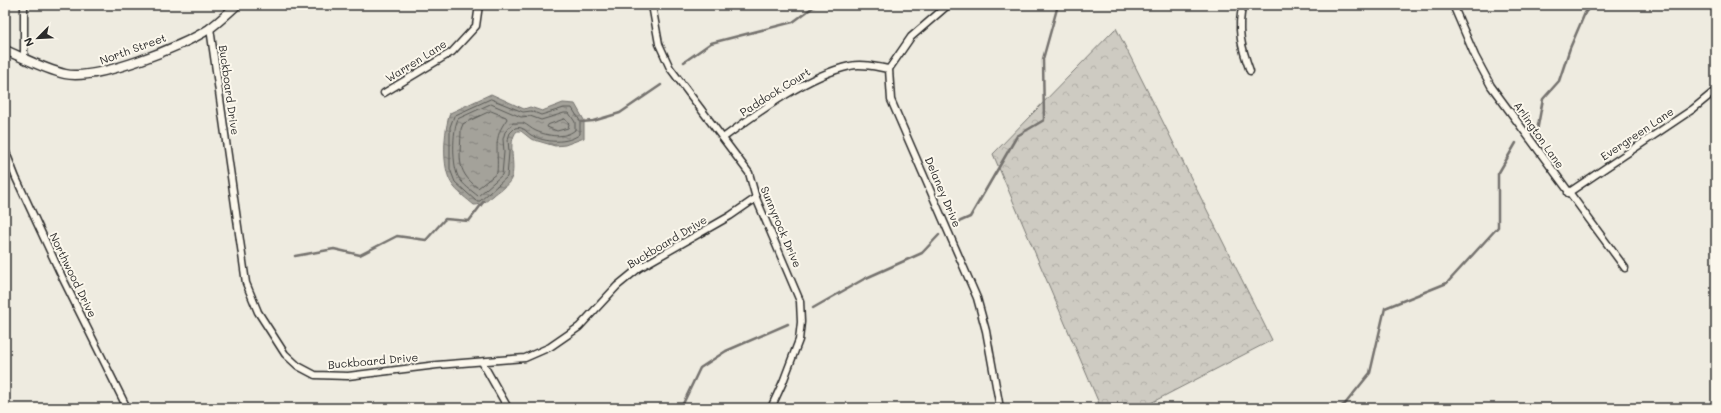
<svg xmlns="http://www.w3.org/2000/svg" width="1721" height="413" viewBox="0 0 1721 413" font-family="Mali,sans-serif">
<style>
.park{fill:url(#park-crowns);stroke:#7c7b76}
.water{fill:url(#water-ripples);stroke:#74726e}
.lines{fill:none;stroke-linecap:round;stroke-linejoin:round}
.shore{stroke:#5b5b57;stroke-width:1}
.stream{stroke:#74726e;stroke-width:2.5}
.minor-casing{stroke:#2b2b2b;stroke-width:9}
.tertiary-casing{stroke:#2b2b2b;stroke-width:11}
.minor{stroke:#fbf7ec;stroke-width:6}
.tertiary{stroke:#fbf7ec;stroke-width:8}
.labels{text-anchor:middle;stroke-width:4;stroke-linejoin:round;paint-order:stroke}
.street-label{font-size:11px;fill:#2b2b2b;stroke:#fbf7ec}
</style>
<defs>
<pattern id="park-crowns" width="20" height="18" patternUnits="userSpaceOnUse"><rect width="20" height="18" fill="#cecbc2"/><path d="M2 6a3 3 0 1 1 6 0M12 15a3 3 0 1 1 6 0" fill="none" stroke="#b1aea7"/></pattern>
<pattern id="water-ripples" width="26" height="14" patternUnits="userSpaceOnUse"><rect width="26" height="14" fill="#a4a29a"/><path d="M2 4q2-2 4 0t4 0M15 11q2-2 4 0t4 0" fill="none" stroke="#86847e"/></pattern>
</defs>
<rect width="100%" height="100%" fill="#eeebe0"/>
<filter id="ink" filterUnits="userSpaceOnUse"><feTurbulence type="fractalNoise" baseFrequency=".025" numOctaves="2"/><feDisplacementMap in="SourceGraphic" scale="8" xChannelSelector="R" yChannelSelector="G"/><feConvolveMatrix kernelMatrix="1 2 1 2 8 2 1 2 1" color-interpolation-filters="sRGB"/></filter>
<g filter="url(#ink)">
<path class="park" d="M1116,28L1272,340L1141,408H1101L993,154Z"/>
<path class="water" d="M491,94L524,109L530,107L542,111L563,103L575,104L584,120V138L565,145L555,146L531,139L521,131H517C506,143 517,165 511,179C508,186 498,191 493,196C486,201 483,205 474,205C467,199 457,192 452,184C441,168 444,130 450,113Z"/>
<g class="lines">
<g class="shore">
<path d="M491,99L523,112L531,111L541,115L564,108H572L580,121V134C568,144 545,143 531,135C525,131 523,126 515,128L510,133L508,139L509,152L507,177L480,201H476L455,182L450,169V127L454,116Z"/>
<path d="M491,104L521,117L530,116L541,120L564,113H569L575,122V130C564,139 548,136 536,131C531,129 528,125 523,123H513L505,132L503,139L504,152L502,175L478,196C472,191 463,185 459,178C452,168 452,130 458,119Z"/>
<path d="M491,111L506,117L507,119C492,139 499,149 497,173L478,188C454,170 461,156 461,129L463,124Z"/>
<path d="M565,119L569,124L568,128L557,131L547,127L548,125Z"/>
</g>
<g class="stream">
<path d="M684,62L711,43L793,22L816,5"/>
<path d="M581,122L593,121L620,113L661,85"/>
<path d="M1537,131L1543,99L1559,81L1570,48L1585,13L1591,5"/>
<path d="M954,224L970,217L1017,136L1044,120L1043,59L1058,5"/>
<path d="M295,256L334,249L360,255L397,236L426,240L445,219L469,221L484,201"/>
<path d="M813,308L864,279L922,253L939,235"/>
<path d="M681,408L700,368L726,351L788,324"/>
<path d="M1338,408L1345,404L1370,373L1385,308L1447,283L1498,227V174L1516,143"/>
</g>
<defs>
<g id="minor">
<path d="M652,5L659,44L670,68L749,173L756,198L800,301L801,322L799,340L783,382L771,408"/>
<path d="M948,5L911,37L889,69L891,100L977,298L986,331L1000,408"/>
<path d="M1243,5C1236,29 1242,49 1250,71"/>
<path d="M1453,5L1475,56L1491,86L1625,268"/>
<path d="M210,28L246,283L258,312L285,354L298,366L315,375L348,376L437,365L525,358L550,347L579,327L617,286L639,268L730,216L756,198"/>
<path d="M24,57V5"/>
<path d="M384,93L452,52L476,26L479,5"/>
<path d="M723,138C757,113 808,75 850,66C862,63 876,67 889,69"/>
<path d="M5,150L16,178L63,279L127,408"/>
<path d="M1568,193L1693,109L1716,90"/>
<path d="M482,362L508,408"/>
</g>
<path id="tertiary" d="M5,50C24,58 44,69 65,74C96,81 182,47 209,29C219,22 228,13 237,5"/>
</defs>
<use href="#minor" class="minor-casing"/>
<use href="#tertiary" class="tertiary-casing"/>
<use href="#minor" class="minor"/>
<use href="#tertiary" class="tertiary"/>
</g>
</g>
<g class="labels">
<g class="street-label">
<text transform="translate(133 49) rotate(-20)" y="4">North Street</text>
<text transform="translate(416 61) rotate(-32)" y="4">Warren Lane</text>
<text transform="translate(229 90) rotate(82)" y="4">Buckboard Drive</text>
<text transform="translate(775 92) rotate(-32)" y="4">Paddock Court</text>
<text transform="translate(1637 134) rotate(-34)" y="4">Evergreen Lane</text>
<text transform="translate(1539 135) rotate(55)" y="4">Arlington Lane</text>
<text transform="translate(943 192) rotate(67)" y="4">Delaney Drive</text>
<text transform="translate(781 227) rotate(67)" y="4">Sunnyrock Drive</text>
<text transform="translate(667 242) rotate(-31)" y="4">Buckboard Drive</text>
<text transform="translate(73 275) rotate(64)" y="4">Northwood Drive</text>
<text transform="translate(373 361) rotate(-5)" y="4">Buckboard Drive</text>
</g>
</g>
<rect width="1721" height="413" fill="none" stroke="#fbf7ec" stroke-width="20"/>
<rect x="10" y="10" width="1701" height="393" fill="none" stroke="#2b2b2b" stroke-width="1.5" filter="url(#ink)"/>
<g transform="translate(38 38) rotate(246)" stroke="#fbf7ec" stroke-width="3" paint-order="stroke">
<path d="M0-3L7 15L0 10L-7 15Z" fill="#2b2b2b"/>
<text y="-6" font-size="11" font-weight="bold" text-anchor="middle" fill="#2b2b2b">N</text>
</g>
</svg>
